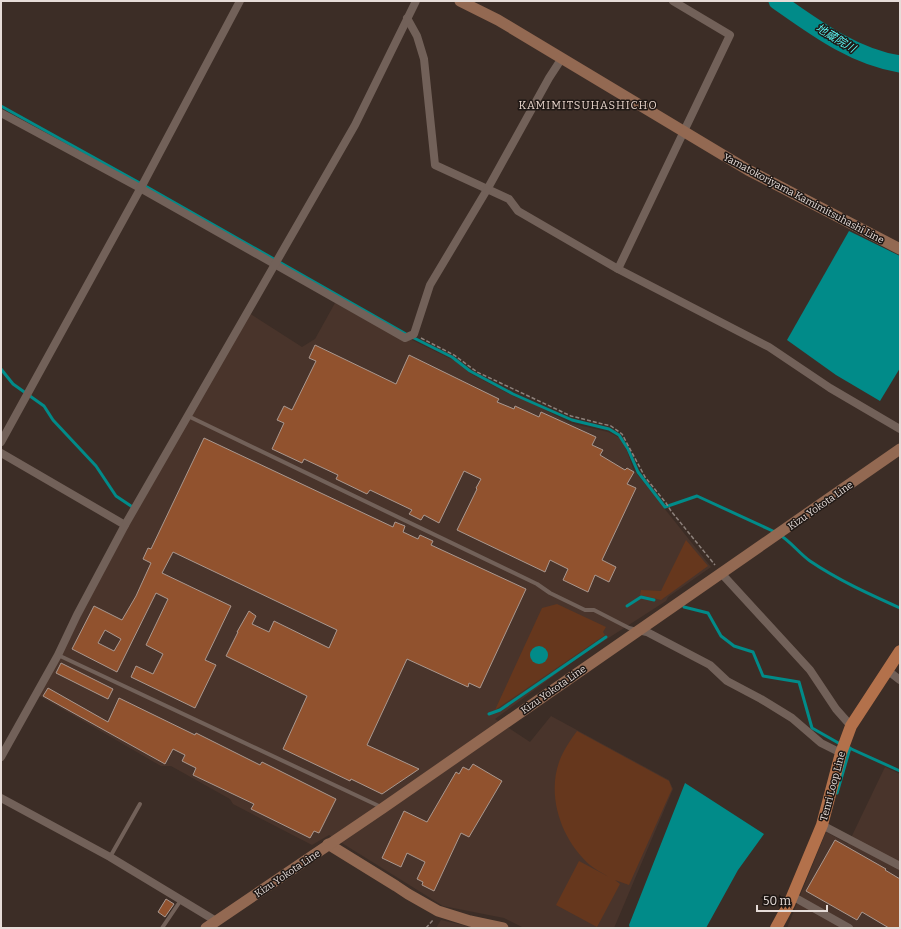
<svg xmlns="http://www.w3.org/2000/svg" width="901" height="929" viewBox="0 0 901 929" font-family="Bitter,'Noto Sans JP',serif">
<style>
.built{fill:#49342b}
.green{fill:#66371d}
.water{fill:#018b89}
.lines{fill:none;stroke-linecap:round;stroke-linejoin:round}
.stream{stroke:#018b89;stroke-width:3}
.river{stroke:#018b89;stroke-width:17}
.building{fill:#91522e;stroke:#aa988f;fill-rule:evenodd}
.path{stroke:#8d817b;stroke-width:1.5;stroke-dasharray:4 2;stroke-linecap:butt}
.lane{stroke:#726159;stroke-width:4}
.street{stroke:#726159;stroke-width:8}
.secondary{stroke:#936952;stroke-width:11}
.primary{stroke:#b3714b;stroke-width:12}
.labels{text-anchor:middle;stroke-width:3;stroke-linejoin:round;paint-order:stroke}
.street-label{font-size:10px;fill:#e6dcd8;stroke:#1e1714}
.water-label{font-size:11px;font-style:italic;fill:#5af4f1;stroke:#1e1714}
.neighbourhood-label{font-size:11px;letter-spacing:1px;fill:#e9d6cc;stroke:#1e1714}
</style>
<rect width="100%" height="100%" fill="#3c2d26"/>
<g class="built">
<path d="M335,303L400,338L412,340L455,361L471,374L515,397L530,402L570,423L608,432L620,438L627,451L633,469L711,567L668,597L666,601L579,657L495,719L530,742L551,716L669,780L673,789L614,928H524L504,918L443,906L329,835L312,845L233,804L230,799L171,766H161L38,695L114,552L249,313L302,347L315,339Z"/>
<path d="M885,767L900,774V928H787L826,832L848,844Z"/>
<path d="M441,920L476,928H436Z"/>
</g>
<g class="green">
<path d="M686,540L708,566L661,600L640,595L641,590L661,591Z"/>
<path d="M557,604L606,627L603,632L605,635L495,710L542,608Z"/>
<path d="M577,731L669,781L672,789L629,885L615,880L620,884L597,927L556,905L579,861L609,877C603,873 596,870 590,865C561,840 545,794 561,757C565,748 571,739 577,731Z"/>
</g>
<g class="water">
<path d="M849,231L900,256V368L880,401L836,375L787,340Z"/>
<circle cx="539" cy="655" r="9"/>
<path d="M685,783L764,834L738,870L706,928H630L629,925Z"/>
</g>
<g class="lines">
<g class="stream">
<path d="M1,106L147,187L406,334L452,357L470,371L513,394L572,420L609,429L619,435L628,449L638,472L665,507L697,496L775,532"/>
<path d="M1,369L13,384L44,406L53,420L96,466L116,496L131,506"/>
<path d="M780,535C791,542 799,553 810,561C838,580 869,594 900,608"/>
<path d="M627,606L641,597L654,600"/>
<path d="M684,607L708,613L721,636L734,646L753,652L763,676L799,682L812,728L842,745"/>
<path d="M489,714L500,710L606,637"/>
<path d="M847,747L900,771"/>
<path d="M837,793L850,748"/>
</g>
<path class="river" d="M777,1C814,27 854,57 900,64"/>
</g>
<g class="building">
<path d="M315,345L396,384L409,355L499,399L497,402L514,409L515,406L539,417L541,412L596,437L592,445L603,450L600,455L625,470L627,468L634,472L627,484L636,488L602,560L616,567L609,582L595,575L588,592L563,580L568,569L550,560L545,572L457,530L477,489L476,488L481,479L464,471L439,523L424,515L421,520L409,514L412,510L370,490L367,494L336,479L338,475L304,459L302,463L272,449L284,423L277,420L284,406L292,410L316,361L309,358Z"/>
<path d="M204,438L393,527L395,522L405,526L403,532L418,539L420,535L433,541L431,545L526,589L480,688L469,683L468,687L407,659L367,745L419,769L382,794L351,779L350,781L283,749L307,696L226,656L238,632H237L249,611L256,616L252,624L269,632L274,621L329,648L337,630L173,552L162,573L231,606L205,660L216,665L195,708L131,677L136,666L153,674L163,654L146,645L168,599L156,593L117,672L72,649L94,606L122,620L136,596L151,563L143,559L148,548L151,549ZM105,630L121,639L114,651L98,643Z"/>
<path d="M61,663L113,689L108,699L56,673Z"/>
<path d="M48,688L108,722L119,698L195,735L196,733L260,765L262,762L336,799L319,833L314,831L310,838L251,809L254,804L193,775L196,768L182,761L185,755L173,749L165,764L43,696Z"/>
<path d="M473,764L502,781L469,837L461,833L434,891L422,885L423,882L417,879L425,862L407,853L401,867L382,858L404,811L427,822L456,772L459,774L463,767L469,770Z"/>
<path d="M835,840L886,869L885,870L900,879V928H889L862,912L857,920L806,891Z"/>
<path d="M166,899L174,904L165,917L158,912Z"/>
</g>
<g class="lines">
<g class="path">
<path d="M421,338L454,355L477,372L571,416L611,426L622,434L645,477L666,503L671,511L715,565"/>
<path d="M426,928L433,920"/>
</g>
<g class="lane">
<path d="M188,416L537,584L550,593L585,610H594L629,628L637,630"/>
<path d="M58,655L381,807"/>
<path d="M110,857L140,804"/>
<path d="M162,928L181,900"/>
</g>
<g class="street">
<path d="M407,18L417,36L424,59L435,165L509,199L518,211L618,269L769,347L830,388L900,429"/>
<path d="M1,113L140,188L405,338L414,334L430,285L488,188L549,78L562,58"/>
<path d="M618,269L730,35L673,1"/>
<path d="M1,442L144,182L240,1"/>
<path d="M1,453L125,525"/>
<path d="M721,573L810,670L836,709L851,726"/>
<path d="M638,630L647,632L710,665L727,681L761,699L792,718L821,743L841,753"/>
<path d="M887,670L900,680"/>
<path d="M1,757L58,655L77,615L125,525L355,125L416,1"/>
<path d="M1,798L110,857L216,921"/>
<path d="M822,825L900,866"/>
<path d="M792,896L849,928"/>
</g>
<g class="secondary">
<path d="M460,1L498,20L748,170L900,249"/>
<path d="M328,844L396,886L408,894L438,911L470,921L503,928"/>
<path d="M206,928L383,808L900,449"/>
</g>
<path class="primary" d="M776,928L789,904L822,825L841,753L851,726L900,651"/>
</g>
<g class="labels">
<g class="street-label">
<text transform="translate(804 198) rotate(28)" y="4">Yamatokoriyama Kamimitsuhashi Line</text>
<text transform="translate(820 505) rotate(-35)" y="4">Kizu Yokota Line</text>
<text transform="translate(553 689) rotate(-35)" y="4">Kizu Yokota Line</text>
<text transform="translate(832 786) rotate(-75)" y="4">Tenri Loop Line</text>
<text transform="translate(287 873) rotate(-34)" y="4">Kizu Yokota Line</text>
</g>
<g class="water-label">
<text transform="translate(836 38) rotate(31)" y="4">地蔵院川</text>
</g>
<g class="neighbourhood-label">
<text x="588" y="109">KAMIMITSUHASHICHO</text>
</g>
</g>
<rect width="901" height="929" fill="none" stroke="#e6dcd8" stroke-width="4"/>
<path d="M757 905v6h70v-6" fill="none" stroke="#e6dcd8" stroke-width="2"/>
<text x="763" y="905" font-size="12" fill="#e6dcd8" stroke="#1e1714" stroke-width="3" paint-order="stroke">50 m</text>
</svg>
